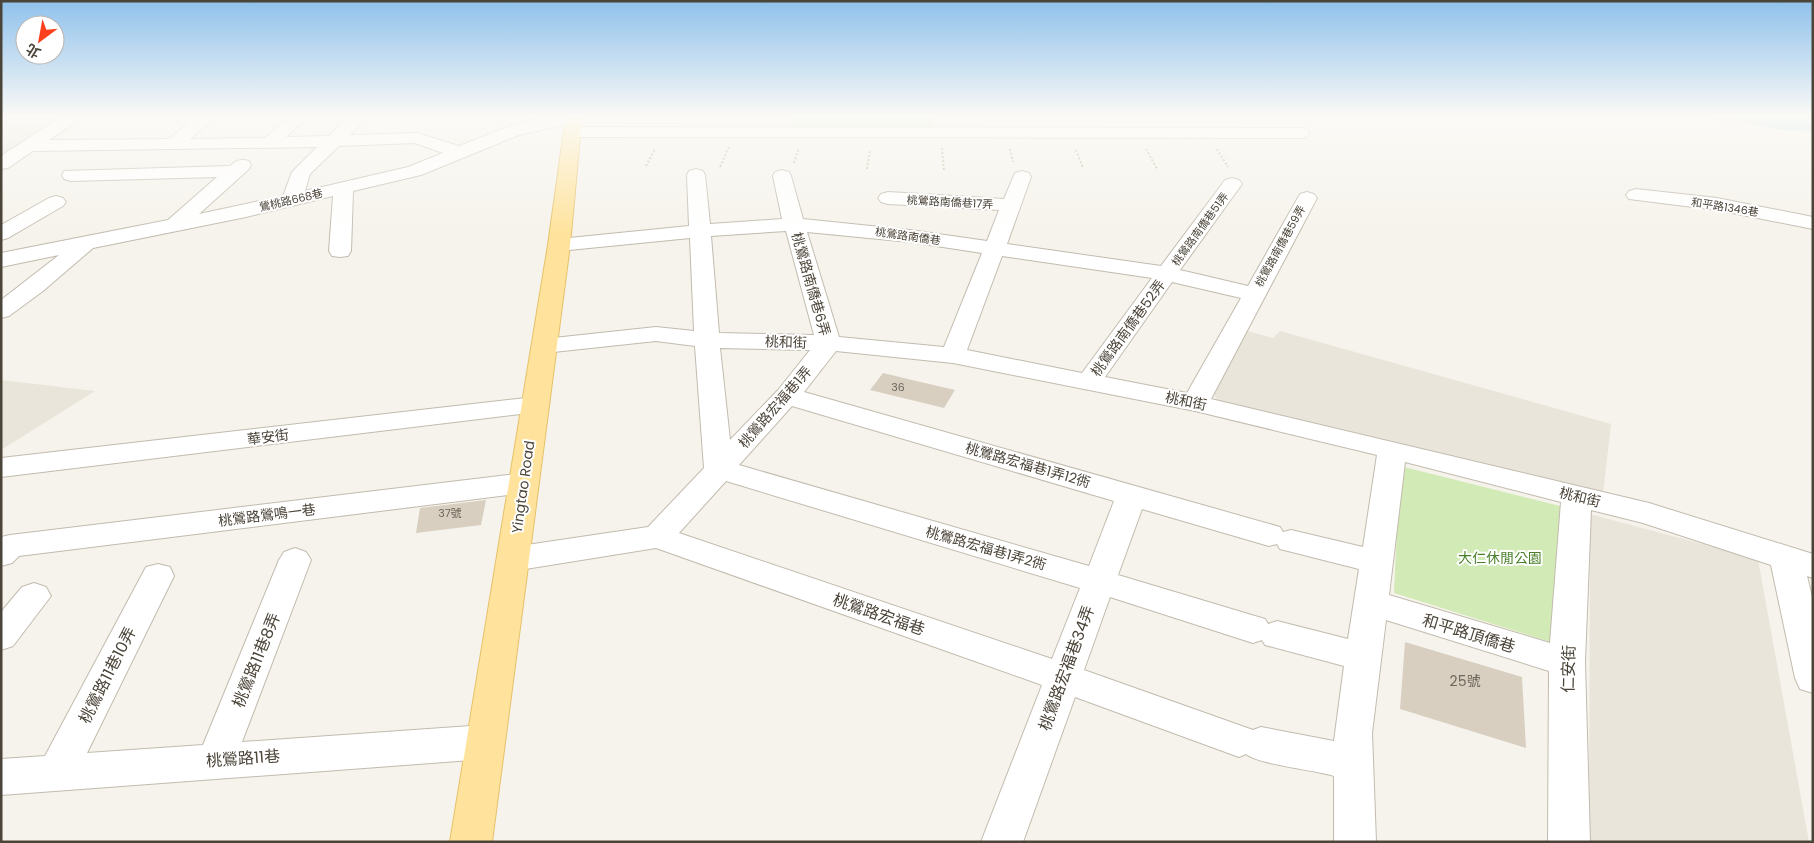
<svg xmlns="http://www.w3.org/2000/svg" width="1814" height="843" viewBox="0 0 1814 843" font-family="Poppins,'Noto Sans TC',sans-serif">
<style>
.residential{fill:#eae5da}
.industrial{fill:#e6e2dd}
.green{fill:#d2eab5}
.water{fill:#a9d4f2}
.building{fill:#d8cfc1}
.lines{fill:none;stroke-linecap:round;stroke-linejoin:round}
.minor-casing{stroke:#c2bbae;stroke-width:2}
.major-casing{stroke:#e6c16a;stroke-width:2}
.path{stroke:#c4b79f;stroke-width:2;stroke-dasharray:2 2;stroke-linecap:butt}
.minor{fill:#fff;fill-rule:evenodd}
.major{fill:#ffe39c;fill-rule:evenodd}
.labels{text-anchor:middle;stroke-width:4;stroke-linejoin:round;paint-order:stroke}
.far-street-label{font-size:11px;fill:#4b4439;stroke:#fff}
.number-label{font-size:11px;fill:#6e675b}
.street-label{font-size:14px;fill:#4b4439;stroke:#fff}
.park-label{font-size:14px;fill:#4a7f2a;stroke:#fff}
.near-number-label{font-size:14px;fill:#6e675b}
.near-street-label{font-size:16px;fill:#4b4439;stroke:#fff}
</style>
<rect width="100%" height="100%" fill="#f6f3ec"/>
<g class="residential">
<path d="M1,116H92L1,172Z"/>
<path d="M1240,329L1273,338L1280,331L1611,424L1603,494L1222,404L1208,389Z"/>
<path d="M1,380L95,391L1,450Z"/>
<path d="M1590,514L1758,559L1809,842H1589Z"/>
</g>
<path class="industrial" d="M1698,116H1813V133L1711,120Z"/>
<g class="green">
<path d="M792,116H933L934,126L925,129L790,130Z"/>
<path d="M1400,466L1568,508L1560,645L1394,593Z"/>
</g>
<path class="water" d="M1726,116H1813V129C1788,135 1750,123 1726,116Z"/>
<g class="building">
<path d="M883,373L912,380L955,390L944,408L870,390Z"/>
<path d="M486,500L481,525L416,533L420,508Z"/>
<path d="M1405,642L1522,677L1526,748L1400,709Z"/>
</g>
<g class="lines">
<defs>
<g id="minor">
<path d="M63,116H83L49,140L169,139L198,116H217L190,139L265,138L290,116H309L286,137L329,136L350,116H368L350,135L417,133L459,146L507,127L548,116L582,117L580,121L519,135L421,175L353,191L351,251L348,256L340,257L332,256L329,251L333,196L246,217L93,248L43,291L9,316L1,318V300L59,255L1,267V253L168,220L217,177L71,181L64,179L62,175L64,171L230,166C237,160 241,159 249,161L251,165L249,169L199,214L283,196L292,172L317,147L33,151L8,168L1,169V156ZM415,143L443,153L408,167L305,191L310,174L339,146Z"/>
<path d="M574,127L1301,128L1307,129L1310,133L1307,137L1301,138L574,137L568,136L565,132L568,128Z"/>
<path d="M696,169L703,171L705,175L710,224L782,219L773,176L775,172L782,170L789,172L791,176L803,219L910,230L987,241L999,210L888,204L881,202L878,198L881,194L888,192L1004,199L1015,173L1022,171L1029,173L1031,177L1007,244L1161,266L1225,180L1232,178L1239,180L1242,184L1180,270L1248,286L1300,194L1307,192L1314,194L1317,198L1211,399L1649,503L1813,554V578L1807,576L1813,601V693L1800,689L1795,678L1771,565L1643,523L1591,510L1585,662L1590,842H1548L1549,671L1386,620L1372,733L1376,842H1334V776C1315,770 1257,764 1246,754L1239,757L1075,697L1023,842H981L1042,685L656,548L513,571L502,567L497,559L502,551L513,547L648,527L704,468L695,346L656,341L544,353L535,351L532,346L535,341L544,339L656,327L694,331L690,238L559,251L551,250L548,245L551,240L559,239L689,226L687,175L689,171ZM786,231L814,335L719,333L711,236ZM807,232L910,242L982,253L944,347L839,337ZM1002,256L1152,278L1082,373L967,350ZM1172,282L1241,298L1187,393L1105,377ZM720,348L810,350L778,390L730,440ZM836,351L953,363L1195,411L1377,455L1363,547L1291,530L1283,532L1280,527L804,392ZM792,406L1114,501L1089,566L739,465ZM1405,462L1561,502L1550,643L1389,595ZM726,481L1080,588L1052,659L679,533ZM1142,509L1269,546L1277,544L1280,549L1359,569L1348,639L1277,621L1268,624L1265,619L1118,575ZM1110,597L1253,643L1262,640L1265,645L1344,666L1334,741L1261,727L1253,730L1084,670Z"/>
<path d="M1636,189L1717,198L1813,217V229L1717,210L1629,199L1626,195L1629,191Z"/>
<path d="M56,196L63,198L66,202L63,206L8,238L1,240V225L49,198Z"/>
<path d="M535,397L545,399L548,405L545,411L1,477V458Z"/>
<path d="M524,473L534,476L539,483L534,490L524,493L19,556L12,563L1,566V537L10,535Z"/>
<path d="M295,548L306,552L311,560L242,742L485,725L499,730L504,742L499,754L485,759L1,795V759L45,756L146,567L158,564L170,567L174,576L87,753L203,745L279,560L284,552Z"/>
<path d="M34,583L46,587L51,596L13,646L1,650V612L22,587Z"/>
</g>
<path id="major" d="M566,116H582L570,245L492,842H450L548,245Z"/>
</defs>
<use href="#minor" class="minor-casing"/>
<use href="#major" class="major-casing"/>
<g class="path">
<path d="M942,148L944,171"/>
<path d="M1010,149L1013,162"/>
<path d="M1146,149L1157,169"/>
<path d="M1217,149L1228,167"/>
<path d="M1076,150L1083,168"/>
<path d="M794,163L799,148"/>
<path d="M646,166L655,149"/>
<path d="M720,167L729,147"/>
<path d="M867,169L870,150"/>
</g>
<use href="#minor" class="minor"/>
<use href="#major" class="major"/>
</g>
<linearGradient id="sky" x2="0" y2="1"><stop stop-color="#8fc1ec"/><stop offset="0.5" stop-color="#fbfaf6"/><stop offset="1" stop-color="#fbfaf6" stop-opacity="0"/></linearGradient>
<rect width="1814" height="234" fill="url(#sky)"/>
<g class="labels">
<g class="far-street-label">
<text transform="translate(291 200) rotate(-13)" y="4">鶯桃路668巷</text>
<text transform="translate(950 202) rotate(3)" y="4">桃鶯路南僑巷17弄</text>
<text transform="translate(1725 207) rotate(9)" y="4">和平路1346巷</text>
<text transform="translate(1200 229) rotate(-54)" y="4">桃鶯路南僑巷51弄</text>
<text transform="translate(908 236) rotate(8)" y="4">桃鶯路南僑巷</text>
<text transform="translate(1280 246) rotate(-61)" y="4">桃鶯路南僑巷59弄</text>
</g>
<g class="number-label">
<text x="898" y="391">36</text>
<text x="450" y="517">37號</text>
</g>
<g class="street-label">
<text transform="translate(811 284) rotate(74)" y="5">桃鶯路南僑巷6弄</text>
<text transform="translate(1128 328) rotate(-54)" y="5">桃鶯路南僑巷52弄</text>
<text transform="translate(786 342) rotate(2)" y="5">桃和街</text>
<text transform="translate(1186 401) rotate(12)" y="5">桃和街</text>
<text transform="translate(775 407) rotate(-49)" y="5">桃鶯路宏福巷1弄</text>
<text transform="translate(268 437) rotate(-7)" y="5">華安街</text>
<text transform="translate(1028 465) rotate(16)" y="5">桃鶯路宏福巷1弄12衖</text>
<text transform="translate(523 487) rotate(-82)" y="5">Yingtao Road</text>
<text transform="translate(1580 497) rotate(14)" y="5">桃和街</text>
<text transform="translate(267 515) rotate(-7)" y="5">桃鶯路鶯鳴一巷</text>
<text transform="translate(986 548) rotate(16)" y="5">桃鶯路宏福巷1弄2衖</text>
</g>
<g class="park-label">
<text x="1500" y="563">大仁休閒公園</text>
</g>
<g class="near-number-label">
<text x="1465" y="686">25號</text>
</g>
<g class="near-street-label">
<text transform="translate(879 614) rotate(19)" y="6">桃鶯路宏福巷</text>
<text transform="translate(1469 633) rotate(17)" y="6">和平路頂僑巷</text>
<text transform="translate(256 660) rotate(-68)" y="6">桃鶯路11巷8弄</text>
<text transform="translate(1066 668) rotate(-70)" y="6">桃鶯路宏福巷34弄</text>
<text transform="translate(1568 669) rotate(-89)" y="6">仁安街</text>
<text transform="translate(107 675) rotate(-63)" y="6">桃鶯路11巷10弄</text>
<text transform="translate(243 758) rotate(-4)" y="6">桃鶯路11巷</text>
</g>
</g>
<rect width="1814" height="843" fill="none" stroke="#4b4439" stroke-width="5"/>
<g transform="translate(40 40) rotate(212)"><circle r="24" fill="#ffffff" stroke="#b7b4b0"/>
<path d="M0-4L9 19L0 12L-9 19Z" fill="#fc3f1d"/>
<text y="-8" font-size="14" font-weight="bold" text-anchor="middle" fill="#4b4439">北</text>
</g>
</svg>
